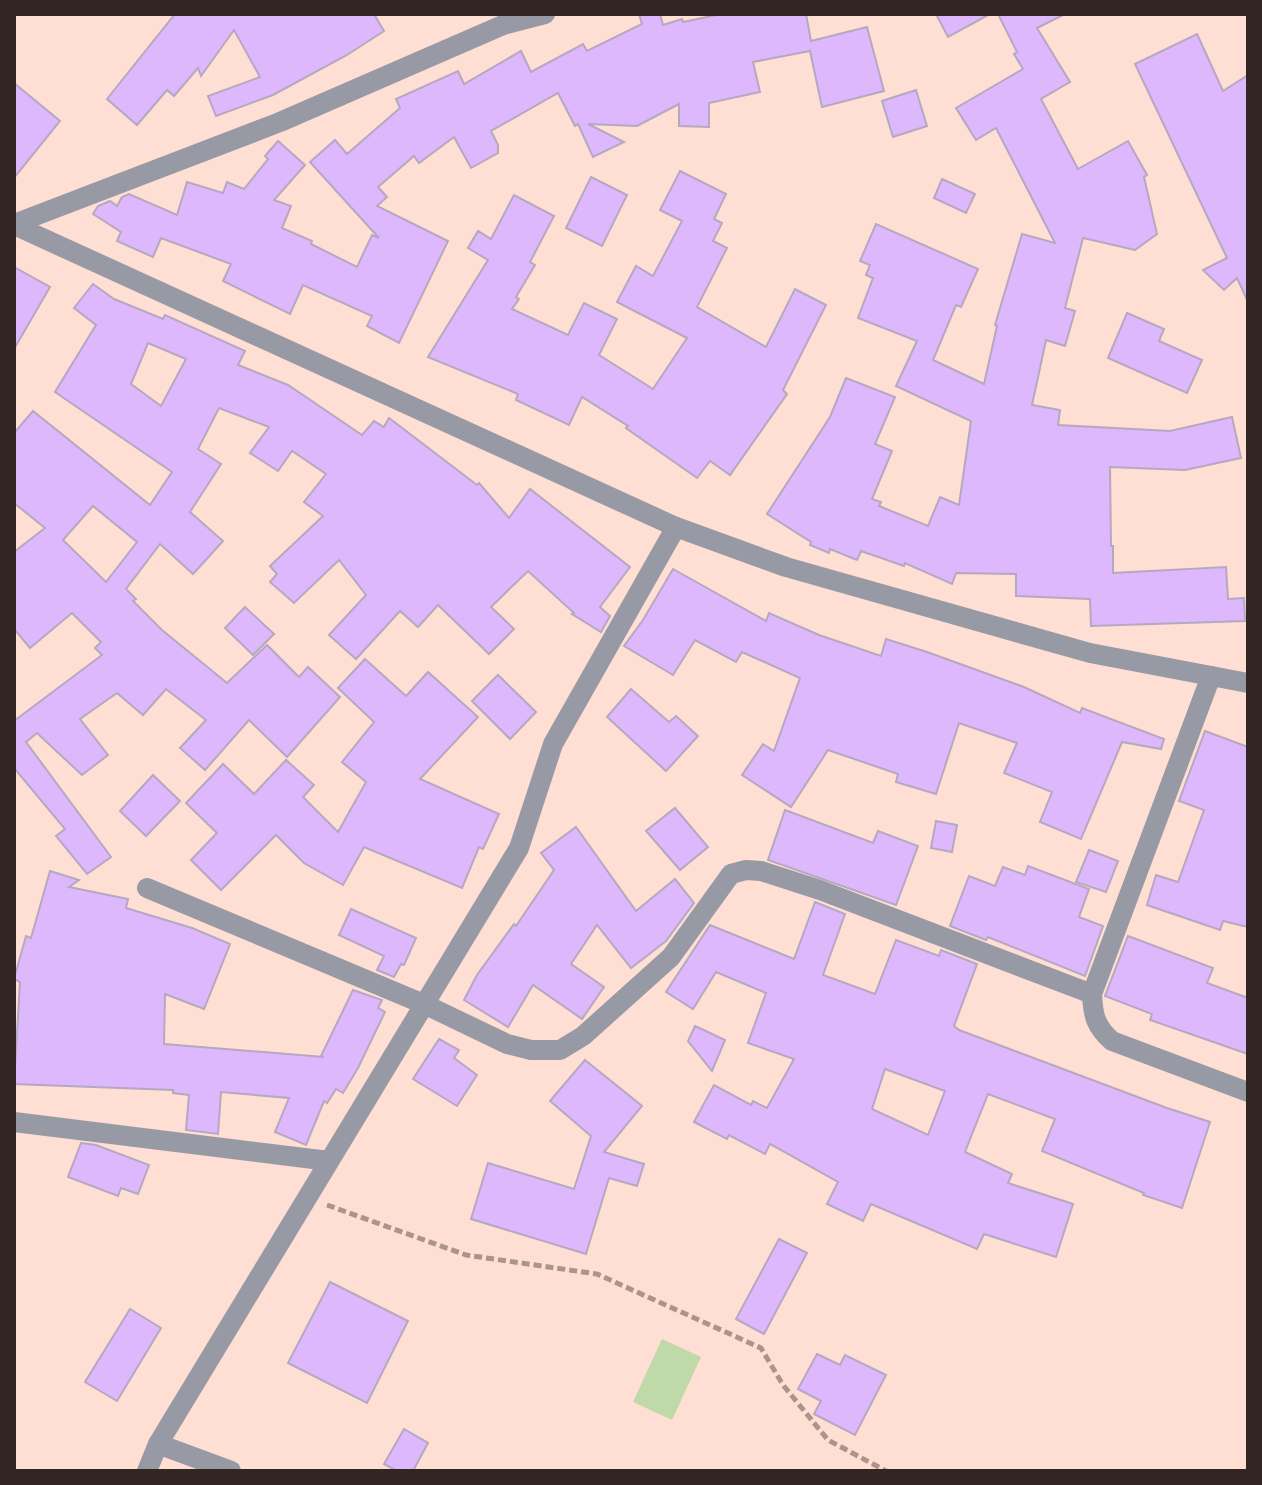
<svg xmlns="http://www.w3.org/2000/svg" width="1262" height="1485" viewBox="0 0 1262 1485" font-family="'Titillium Web',sans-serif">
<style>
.green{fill:#c0d9a8}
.building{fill:#deb8fd;stroke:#b5a8c1;stroke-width:2;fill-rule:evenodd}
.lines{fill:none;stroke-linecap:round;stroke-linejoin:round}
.path{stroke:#ac948b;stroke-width:5;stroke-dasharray:8 4;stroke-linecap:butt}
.minor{stroke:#9799a5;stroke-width:20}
</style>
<rect width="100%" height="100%" fill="#ffdfd3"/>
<path class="green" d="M662,1339L701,1357L672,1420L633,1402Z"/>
<g class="building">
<path d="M175,14H374L384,31L347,55L273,95L216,116L208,96L260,77L234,30L201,76L198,68L174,96L167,90L137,125L107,99Z"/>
<path d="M639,14H660L663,25L682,19L683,22L721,14H806L811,41L867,27L884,91L822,107L810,51L753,62L760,92L709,103V127L679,126V104L637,126L588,124L624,142L593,157L578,124L575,126L558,93L491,131L498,145V153L471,168L454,137L419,163L414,156L378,187L387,197L377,206L448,241L399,343L367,326L372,316L303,285L290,314L223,281L231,264L161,238L153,257L117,241L121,232L93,214L98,206L110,201L117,206L122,197L129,194L177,215L187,182L223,193L227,182L244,189L268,159L265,156L278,141L305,165L274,200L291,206L282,228L312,241L311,244L357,267L372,235L379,238L310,162L335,140L347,154L400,108L396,99L458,71L464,84L521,51L531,72L583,44L587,51L642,24Z"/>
<path d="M936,14H990L948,37Z"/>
<path d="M998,14H1065L1037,28L1070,82L1041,99L1078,169L1128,141L1147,175L1144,177L1157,234L1135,250L1083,238L1065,308L1075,311L1065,346L1046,340L1032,405L1060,410L1058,425L1170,431L1232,417L1241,458L1185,470L1110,467L1111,546H1113V573L1226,567L1228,599L1244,598L1245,621L1091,626L1090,599L1016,596V574L956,573L952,584L905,563L904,566L861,551L857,560L830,549L829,553L810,545L811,542L767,514L830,417L846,378L895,397L875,444L892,451L872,499L881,502L879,506L928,526L940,497L959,505L971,421L896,386L917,341L858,318L873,278L866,275L870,265L860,261L876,224L978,269L961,307L956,305L933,360L984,384L997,326L995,325L1022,234L1055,243L996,128L976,140L956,108L1023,69L1014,54L1017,52Z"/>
<path d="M1197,34L1223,91L1248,75V302L1237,278L1224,290L1203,270L1227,258L1135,64Z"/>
<path d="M14,83L60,121L14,178Z"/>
<path d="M916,90L927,126L893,137L882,101Z"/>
<path d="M680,171L726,194L714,219L722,223L713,241L727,248L697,307L766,347L795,289L826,305L783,390L787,394L730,475L710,461L697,478L626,428L628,426L582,397L569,425L516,400L518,394L428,357L488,260L468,248L478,231L491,239L514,195L554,216L530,262L535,265L516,297L519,299L512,309L568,335L584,303L617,319L599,355L653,389L687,338L617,302L636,266L653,276L682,221L660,210Z"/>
<path d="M591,177L627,195L602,246L566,228Z"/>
<path d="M942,179L975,194L966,213L934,198Z"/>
<path d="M14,267L50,287L14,349Z"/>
<path d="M93,284L114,299L163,319L165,315L245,351L238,365L288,385L362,435L374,421L384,427L389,418L477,485L479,483L509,518L530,489L630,567L600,607L610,616L601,632L572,614L574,613L528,571L491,607L514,629L489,654L438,605L418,627L400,611L356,659L329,635L366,595L339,560L294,603L270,582L277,574L270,566L323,516L304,502L326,474L292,451L278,471L250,453L269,427L219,408L198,449L221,464L190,512L223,541L193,574L160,544L126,589L136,599L133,601L162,630L227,683L267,645L299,677L308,667L340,697L287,757L249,720L205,770L180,748L206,720L166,689L143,715L117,693L80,719L108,755L82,775L37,733L26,742L111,857L87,874L56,836L65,829L14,768V721L102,655L95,648L101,642L72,613L30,648L14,629V552L45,528L14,503V433L33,411L150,505L172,472L55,392L96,325L74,308ZM148,343L186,359L161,406L131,384ZM93,506L137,542L106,582L63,540Z"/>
<path d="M1127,313L1164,329L1159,341L1202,360L1187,393L1108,358Z"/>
<path d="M673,569L766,621L769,613L819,635L881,656L886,639L927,652L1024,687L1080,713L1082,708L1164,739L1161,749L1122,742L1081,839L1040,822L1052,792L1004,773L1017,743L959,723L936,794L896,782L898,774L828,750L791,807L742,775L763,744L774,751L800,678L742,652L736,662L695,640L673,675L624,646L643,620Z"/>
<path d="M245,607L274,634L253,655L225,628Z"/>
<path d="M365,659L406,696L428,672L478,717L420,779L499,814L483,849L479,847L462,888L364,847L343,885L304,863L276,835L221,890L191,860L217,833L186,803L223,764L254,794L286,760L314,785L303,797L338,832L366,782L342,762L374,722L338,688Z"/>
<path d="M498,675L536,712L510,739L472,701Z"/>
<path d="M631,689L669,722L676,716L698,736L666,771L607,717Z"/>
<path d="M1205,731L1248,747V927L1223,921L1220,930L1147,905L1156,875L1178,882L1204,810L1179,801Z"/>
<path d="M153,775L180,801L146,836L120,811Z"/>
<path d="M675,808L708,847L680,870L646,831Z"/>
<path d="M785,810L873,843L878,831L918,846L896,905L768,860Z"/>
<path d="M936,821L957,825L952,852L931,848Z"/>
<path d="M576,827L636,911L675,879L694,903L666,941L631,968L597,925L571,964L604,987L582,1019L533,985L508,1027L464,1000L477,975L514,924L516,926L554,870L541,853Z"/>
<path d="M1089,850L1118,861L1106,892L1076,882Z"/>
<path d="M1028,866L1089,889L1079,917L1103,926L1085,976L988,937L986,940L950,926L969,876L995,886L1003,867L1025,875Z"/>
<path d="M50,871L79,880L69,887L128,899L126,908L192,928L230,944L204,1009L165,994L164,1044L324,1057L321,1056L353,990L382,1000L378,1008L385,1012L358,1068L343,1093L336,1089L327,1103L324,1101L306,1145L275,1132L289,1098L221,1092L218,1134L186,1130L189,1095L173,1093V1090L14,1084L20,982L14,979L26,936L31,938Z"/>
<path d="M815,902L845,914L823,975L875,994L896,940L939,956L941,950L977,964L954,1026L959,1030L1167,1108L1210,1122L1182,1208L1143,1195L1144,1193L1042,1151L1055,1119L988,1094L965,1152L1012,1174L1008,1183L1073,1204L1056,1257L984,1234L977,1249L871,1204L863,1221L827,1204L838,1182L770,1144L765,1154L729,1135L727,1139L694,1122L714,1085L751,1105L753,1101L767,1108L794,1059L748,1043L766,993L716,972L693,1009L666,992L710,925L794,959ZM885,1069L945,1091L928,1135L872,1109Z"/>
<path d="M351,909L416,938L404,965L401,964L394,977L377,970L384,956L339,935Z"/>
<path d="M1128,936L1213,968L1207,983L1248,998V1054L1150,1020L1152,1014L1105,996Z"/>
<path d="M695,1026L725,1040L712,1071L688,1041Z"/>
<path d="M439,1039L459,1050L454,1058L477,1075L457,1106L413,1079Z"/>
<path d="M585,1060L642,1106L604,1152L644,1164L637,1186L609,1178L586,1254L471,1219L488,1163L574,1189L591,1136L550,1101Z"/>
<path d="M81,1143L96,1145L149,1165L138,1194L121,1188L118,1196L68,1177Z"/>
<path d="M779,1239L807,1253L764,1334L736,1319Z"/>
<path d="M330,1282L408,1321L367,1403L288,1363Z"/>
<path d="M130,1309L161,1328L117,1401L85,1382Z"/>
<path d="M817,1354L840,1365L845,1355L886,1375L855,1435L814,1414L821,1401L798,1389Z"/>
<path d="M404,1429L428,1443L413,1471H397L384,1464Z"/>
</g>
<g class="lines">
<path class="path" d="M327,1205L466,1255L597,1274L761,1348L783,1385L828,1440L886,1471"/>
<g class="minor">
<path d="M14,224L280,122L503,25L545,14"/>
<path d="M14,225L676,527L786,567L1090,653L1248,683"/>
<path d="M1211,676L1092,994C1093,1015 1095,1026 1112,1041L1248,1092"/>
<path d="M147,888L426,1005L507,1044L531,1050H560L583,1036L671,957L731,874L746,870L761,871L820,890L1092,994"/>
<path d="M14,1122L329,1161"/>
<path d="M158,1444L231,1471"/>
<path d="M147,1471L158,1444L519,848L553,744L676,527"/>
</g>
</g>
<rect width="1262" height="1485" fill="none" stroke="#322622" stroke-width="32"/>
</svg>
